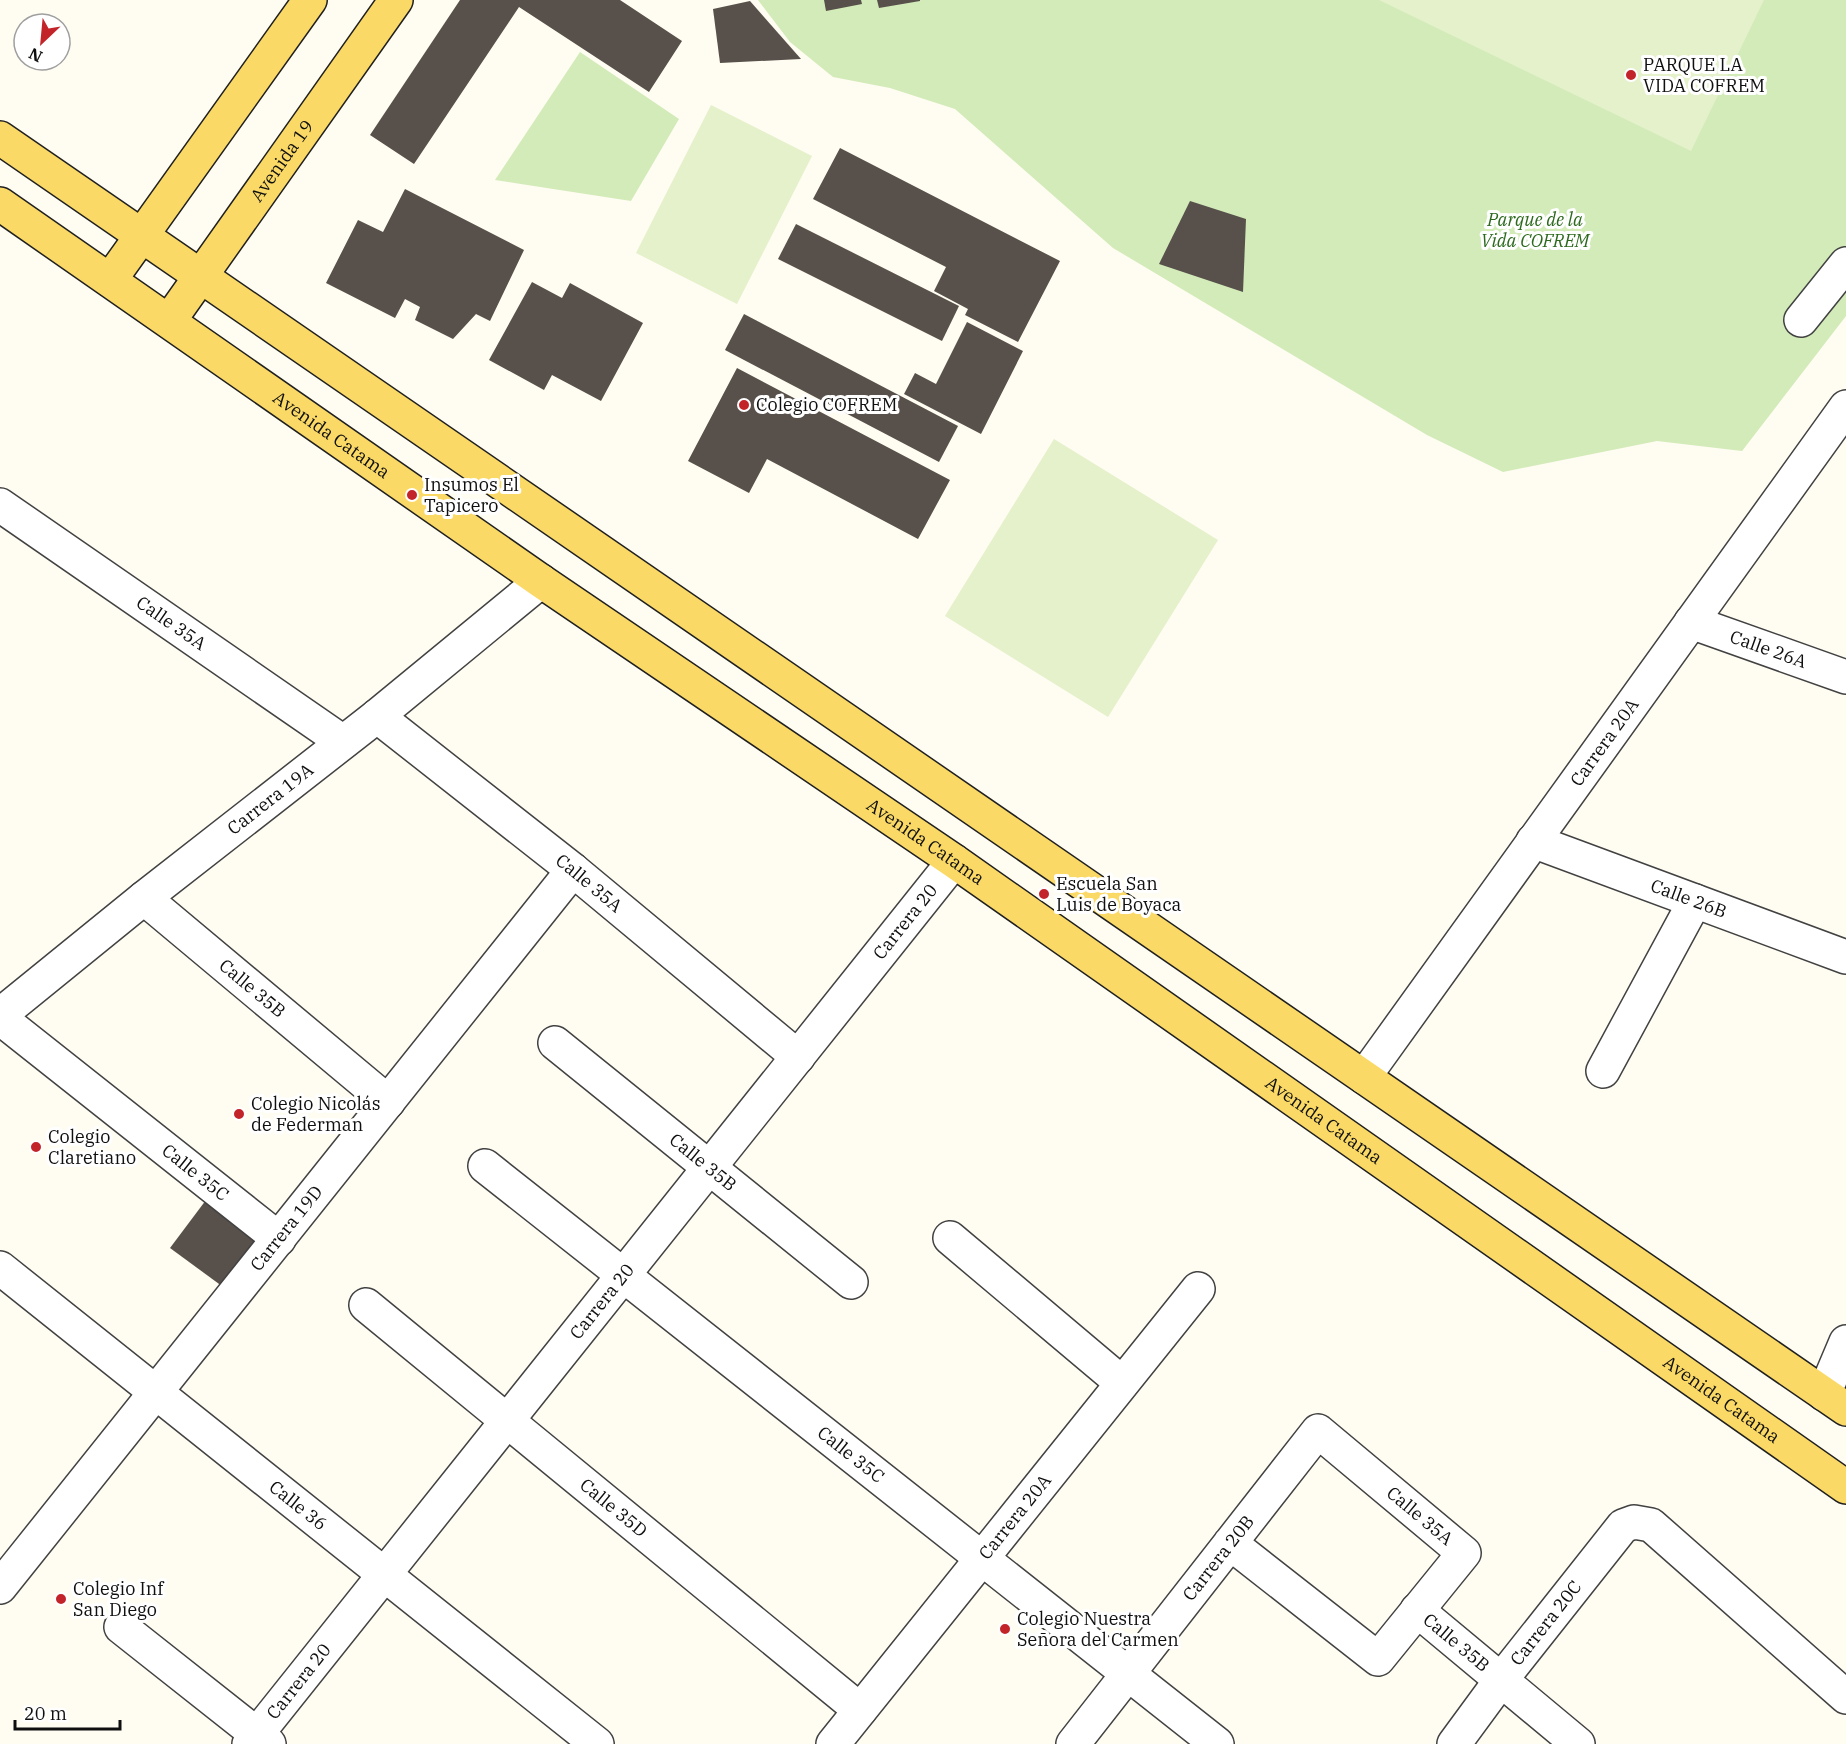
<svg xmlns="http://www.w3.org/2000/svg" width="1846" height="1744" viewBox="0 0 1846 1744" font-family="'IBM Plex Serif',serif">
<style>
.green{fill:#d2ebb9}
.pitch{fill:#e4f1cb}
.building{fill:#58504b}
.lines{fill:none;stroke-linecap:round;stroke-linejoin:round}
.minor-casing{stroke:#424242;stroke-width:36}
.major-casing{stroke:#202020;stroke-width:36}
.minor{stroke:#fff;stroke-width:33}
.major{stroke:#fad966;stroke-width:33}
.poi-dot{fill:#c22429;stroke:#fff;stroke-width:2}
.labels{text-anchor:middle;stroke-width:6;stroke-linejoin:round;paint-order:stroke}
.poi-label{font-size:18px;fill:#0f0f0f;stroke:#fff;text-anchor:start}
.street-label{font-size:18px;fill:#0f0f0f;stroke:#fff}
.park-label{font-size:18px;font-style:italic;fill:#2c691d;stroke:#fff}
</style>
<rect width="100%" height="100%" fill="#fffcf1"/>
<g class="green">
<path d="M758,0H1846V316L1742,451L1657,441L1503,472L1427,435L1113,248L955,109L890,88L833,77L790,42Z"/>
<path d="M580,52L679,119L631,201L495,180Z"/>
</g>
<g class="pitch">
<path d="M1379,0H1764L1691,151Z"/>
<path d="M711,105L812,156L737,304L636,253Z"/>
<path d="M1054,439L1218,540L1108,717L945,616Z"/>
</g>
<g class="building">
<path d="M460,0H620L682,41L649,92L519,7L414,164L370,135Z"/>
<path d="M824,0H861L862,4L826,11Z"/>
<path d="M877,0H920V1L879,8Z"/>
<path d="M750,1L801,59L720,63L713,9Z"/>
<path d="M840,148L1060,261L1018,342L965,315L968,309L934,291L946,267L813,199Z"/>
<path d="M405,189L524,250L490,321L476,314L453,339L415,320L420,307L405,299L395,318L326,283L358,220L383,232Z"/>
<path d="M1190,201L1246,219L1243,292L1159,264Z"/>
<path d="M796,224L959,306L942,341L778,259Z"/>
<path d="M532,282L562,298L570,283L643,323L601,401L552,375L544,390L489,360Z"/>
<path d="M744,314L958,426L939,462L725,350Z"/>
<path d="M967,322L1023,351L981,434L904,394L915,373L936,384Z"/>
<path d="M737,368L950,480L918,539L767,459L749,493L688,461Z"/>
<path d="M206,1200L266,1247L230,1292L170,1248Z"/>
</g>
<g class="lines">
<defs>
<g id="minor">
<path d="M1801,320L1846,264"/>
<path id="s1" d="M0,505L343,742"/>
<path id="s2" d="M1691,622L1846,677"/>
<path id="s3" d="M377,716L573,870L798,1057"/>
<path id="s4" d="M1533,841L1846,957"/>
<path id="s5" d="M144,898L388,1102"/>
<path id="s6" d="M0,1015L144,898L377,716L541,581"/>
<path id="s7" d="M0,1018L279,1239"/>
<path id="s8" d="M555,1043L851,1282"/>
<path d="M1603,1071L1695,901"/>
<path id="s9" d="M1364,1077L1846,407"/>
<path id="s10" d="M485,1166L1217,1744"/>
<path d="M950,1238L1122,1383"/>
<path id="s11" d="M0,1268L597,1744"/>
<path id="s12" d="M366,1305L860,1710"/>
<path d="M1824,1394L1846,1342"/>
<path id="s13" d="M0,1587L573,870"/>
<path id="s14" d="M1417,1610L1578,1744"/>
<path d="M121,1627L269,1744"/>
<path id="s15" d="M249,1744L954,861"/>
<path id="s16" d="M833,1744L1198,1289"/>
<path id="s17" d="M1073,1744L1318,1431L1464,1553L1378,1659L1230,1543"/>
<path id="s18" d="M1454,1744L1501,1680L1623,1526L1634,1522L1651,1525L1846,1697"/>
</g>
<g id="major">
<path d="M0,138L1846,1409"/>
<path id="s19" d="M0,204L541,581L954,861L1846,1487"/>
<path d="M110,280L310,0"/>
<path id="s20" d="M169,321L396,0"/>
</g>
</defs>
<use href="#minor" class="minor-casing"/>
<use href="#major" class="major-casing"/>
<use href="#minor" class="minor"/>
<use href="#major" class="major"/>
</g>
<g class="poi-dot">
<circle cx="1631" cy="75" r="6"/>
<circle cx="744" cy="405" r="6"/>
<circle cx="412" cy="495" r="6"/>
<circle cx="1044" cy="894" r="6"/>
<circle cx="239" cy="1114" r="6"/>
<circle cx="36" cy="1147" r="6"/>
<circle cx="61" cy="1599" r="6"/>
<circle cx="1005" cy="1629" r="6"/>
</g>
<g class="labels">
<g class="poi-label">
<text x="1643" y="71">PARQUE LA<tspan x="1643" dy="21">VIDA COFREM</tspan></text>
<text x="756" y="411">Colegio COFREM</text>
<text x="424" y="491">Insumos El<tspan x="424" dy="21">Tapicero</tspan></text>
<text x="1056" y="890">Escuela San<tspan x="1056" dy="21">Luis de Boyaca</tspan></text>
<text x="251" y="1110">Colegio Nicolás<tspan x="251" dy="21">de Federman</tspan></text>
<text x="48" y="1143">Colegio<tspan x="48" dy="21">Claretiano</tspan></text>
<text x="73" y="1595">Colegio Inf<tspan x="73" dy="21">San Diego</tspan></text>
<text x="1017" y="1625">Colegio Nuestra<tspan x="1017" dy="21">Señora del Carmen</tspan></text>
</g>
<g class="street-label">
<text dy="6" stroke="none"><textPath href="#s20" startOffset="196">Avenida 19</textPath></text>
<text dy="6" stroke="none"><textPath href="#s19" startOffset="404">Avenida Catama</textPath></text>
<text dy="6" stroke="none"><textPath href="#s1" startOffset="208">Calle 35A</textPath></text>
<text dy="6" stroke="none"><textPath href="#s2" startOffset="82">Calle 26A</textPath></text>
<text dy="6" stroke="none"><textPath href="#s9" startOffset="412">Carrera 20A</textPath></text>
<text dy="6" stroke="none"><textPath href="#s6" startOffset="346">Carrera 19A</textPath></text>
<text dy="6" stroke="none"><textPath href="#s19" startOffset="1124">Avenida Catama</textPath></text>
<text dy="6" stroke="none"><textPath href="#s3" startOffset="270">Calle 35A</textPath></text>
<text dy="6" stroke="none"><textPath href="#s4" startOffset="166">Calle 26B</textPath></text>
<text dy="6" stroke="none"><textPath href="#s15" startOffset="1052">Carrera 20</textPath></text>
<text dy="6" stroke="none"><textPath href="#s5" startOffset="141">Calle 35B</textPath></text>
<text dy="6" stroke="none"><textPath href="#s19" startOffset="1610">Avenida Catama</textPath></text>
<text dy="6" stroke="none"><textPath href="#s8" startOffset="190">Calle 35B</textPath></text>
<text dy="6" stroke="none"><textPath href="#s7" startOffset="249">Calle 35C</textPath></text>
<text dy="6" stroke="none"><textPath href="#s13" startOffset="459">Carrera 19D</textPath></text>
<text dy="6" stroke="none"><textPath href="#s15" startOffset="566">Carrera 20</textPath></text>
<text dy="6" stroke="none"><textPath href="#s19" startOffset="2096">Avenida Catama</textPath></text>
<text dy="6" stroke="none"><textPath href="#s10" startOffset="466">Calle 35C</textPath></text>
<text dy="6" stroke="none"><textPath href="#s11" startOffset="381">Calle 36</textPath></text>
<text dy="6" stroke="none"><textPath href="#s12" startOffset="320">Calle 35D</textPath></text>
<text dy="6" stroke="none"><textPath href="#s17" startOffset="530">Calle 35A</textPath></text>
<text dy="6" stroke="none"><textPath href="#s16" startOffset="291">Carrera 20A</textPath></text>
<text dy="6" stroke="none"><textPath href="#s17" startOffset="236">Carrera 20B</textPath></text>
<text dy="6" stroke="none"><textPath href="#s18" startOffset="152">Carrera 20C</textPath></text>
<text dy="6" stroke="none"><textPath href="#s14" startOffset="51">Calle 35B</textPath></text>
<text dy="6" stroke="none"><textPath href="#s15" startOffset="80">Carrera 20</textPath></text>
</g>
<g class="park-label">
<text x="1535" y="226">Parque de la<tspan x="1535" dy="21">Vida COFREM</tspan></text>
</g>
</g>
<g transform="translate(42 42) rotate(206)"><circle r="28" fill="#ffffff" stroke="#9f9f9f" stroke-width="1.5"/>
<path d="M0-4.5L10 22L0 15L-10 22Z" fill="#c22429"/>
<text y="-9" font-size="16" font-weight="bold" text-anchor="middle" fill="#0f0f0f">N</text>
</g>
<path d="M15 1720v9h105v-9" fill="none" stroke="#0f0f0f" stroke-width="3"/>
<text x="24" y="1720" font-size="18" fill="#0f0f0f" stroke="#ffffff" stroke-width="4.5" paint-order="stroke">20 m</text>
</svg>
